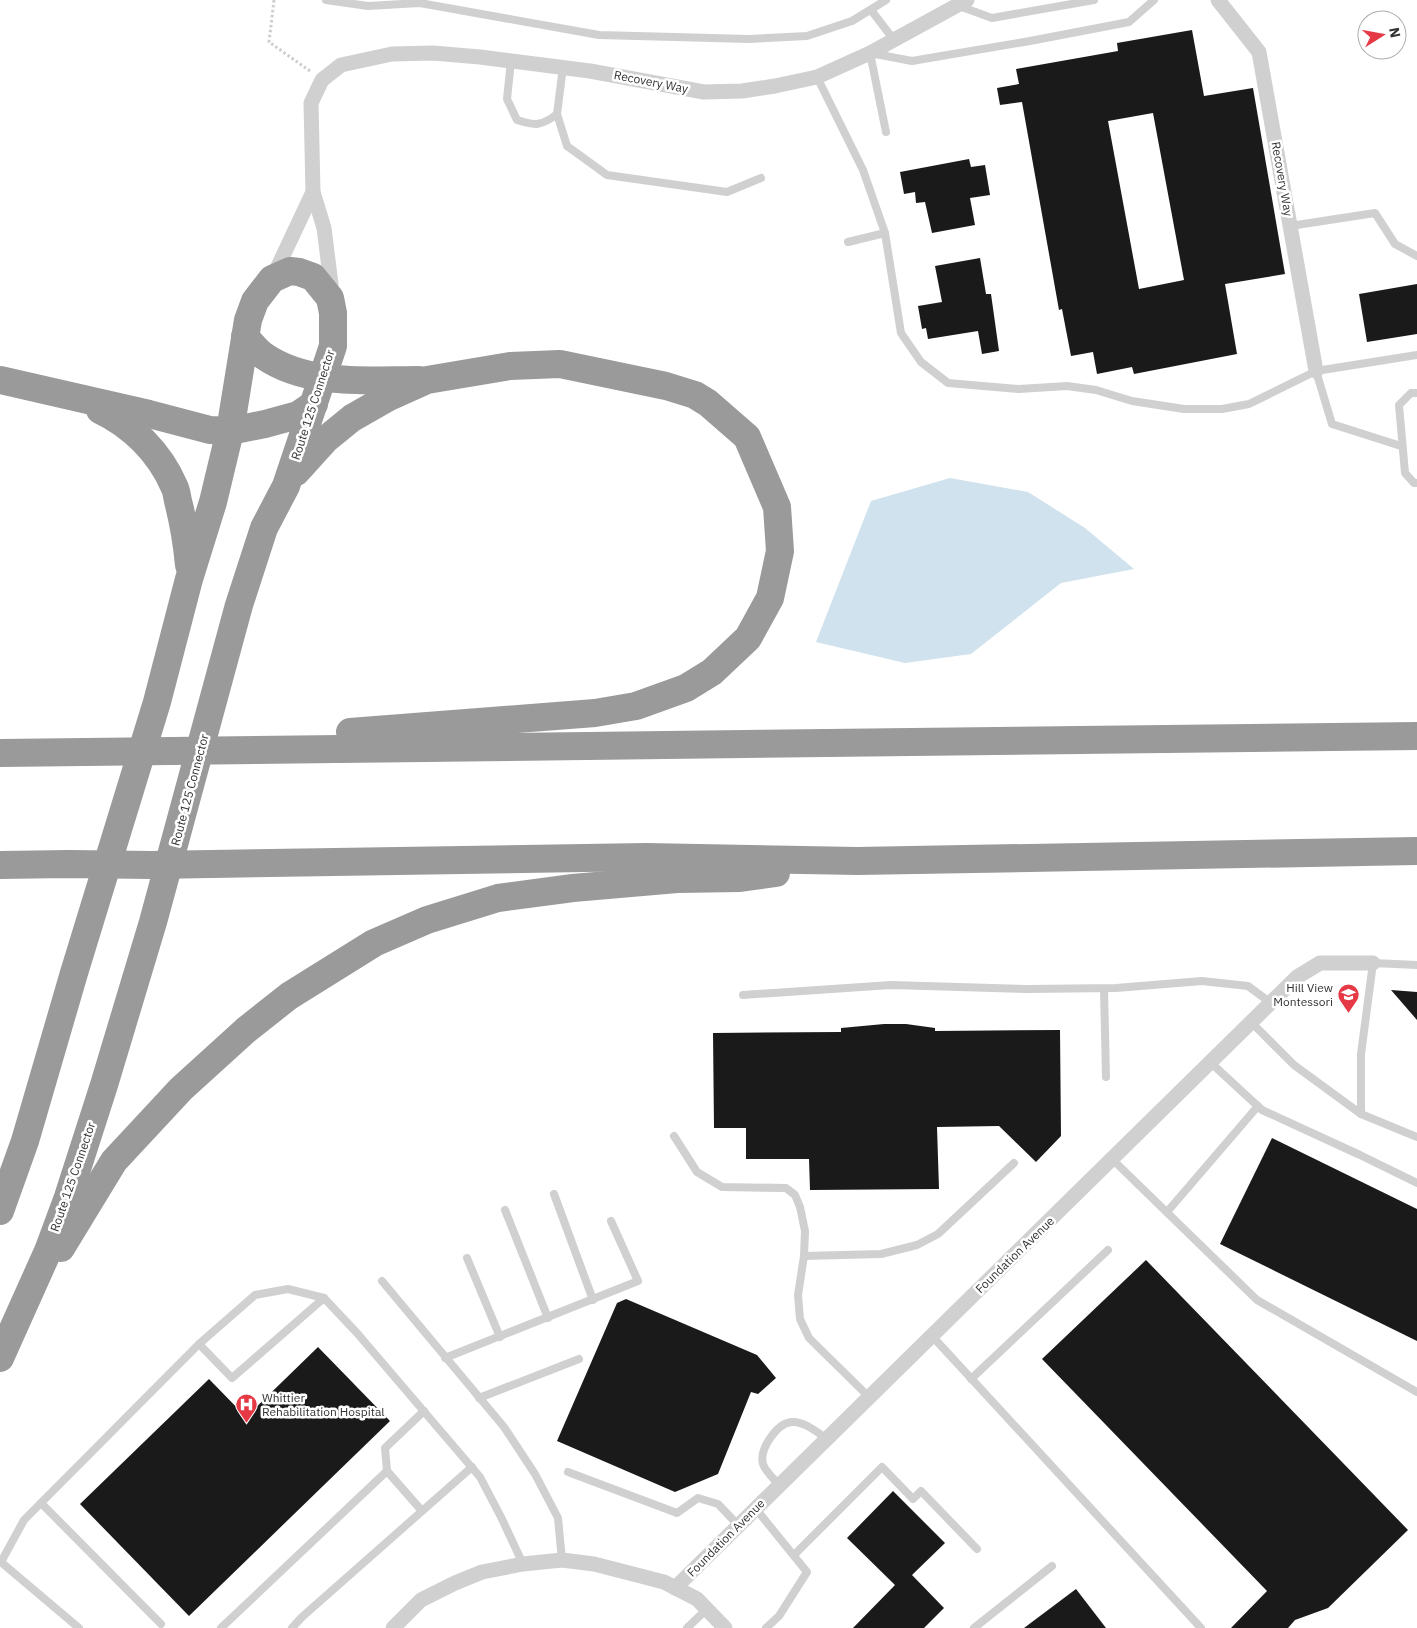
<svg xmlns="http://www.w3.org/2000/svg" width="1417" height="1628" viewBox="0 0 1417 1628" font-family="'IBM Plex Sans',sans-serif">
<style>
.water{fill:#cfe2ee}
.building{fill:#1a1a1a;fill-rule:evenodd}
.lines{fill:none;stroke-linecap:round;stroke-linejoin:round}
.path{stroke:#cdcdcd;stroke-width:3;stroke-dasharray:2.5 2.5;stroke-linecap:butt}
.lane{stroke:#d0d0d0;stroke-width:8}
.street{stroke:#d0d0d0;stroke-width:15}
.highway{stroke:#9a9a9a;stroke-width:28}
.labels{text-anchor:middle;stroke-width:5;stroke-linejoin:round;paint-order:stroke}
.street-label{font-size:12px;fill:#333;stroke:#fff}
.poi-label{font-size:12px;fill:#333;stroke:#fff;text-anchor:end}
</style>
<rect width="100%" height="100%" fill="#fff"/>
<path class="water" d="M950,478L1028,492L1085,528L1134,569L1061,583L971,654L905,663L816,642L871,501Z"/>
<g class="building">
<path d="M1192,30L1204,96L1253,88L1285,274L1225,284L1237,354L1134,374L1132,367L1097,374L1093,352L1071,356L1062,309L1059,310L1022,102L1000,105L997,88L1019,84L1016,69L1118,51L1117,43ZM1153,113L1184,280L1139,289L1108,121Z"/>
<path d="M969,159L971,167L985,165L990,195L970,198L975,225L932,233L925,202L916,203L915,192L904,194L900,172Z"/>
<path d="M980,258L986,294H991L999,351L982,354L978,331L928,339L926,328L922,329L918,306L942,302L935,266Z"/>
<path d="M1417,284V334L1367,342L1359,294Z"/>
<path d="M1391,990L1417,992V1020Z"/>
<path d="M884,1024H906L935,1028V1031L1060,1030L1061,1136L1036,1162L999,1126L937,1127L939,1189L810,1190L809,1159H746V1128H714L713,1033L841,1032V1028Z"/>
<path d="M1272,1138L1417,1209V1341L1220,1244Z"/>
<path d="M1146,1260L1408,1530L1328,1608L1295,1620L1288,1628H1231L1267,1591L1042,1359Z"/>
<path d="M626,1299L757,1355L776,1378L758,1394L751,1392L718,1474L675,1492L557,1441L617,1303Z"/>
<path d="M318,1347L390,1421L189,1616L80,1504L209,1379L246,1417Z"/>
<path d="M893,1491L945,1543L912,1575L944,1608L924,1628H853L895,1585L847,1538Z"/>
<path d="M1076,1589L1106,1628H1024Z"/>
</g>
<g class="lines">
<path class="path" d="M274,0L269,42L310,71"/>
<g class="lane">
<path d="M326,0L368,6L420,3L599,35L749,39L807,36L852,21L886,0"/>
<path d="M959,6L992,18L1094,0"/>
<path d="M871,10L894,40"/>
<path d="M511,61L507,99L517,120C535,126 542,126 557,114"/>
<path d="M563,67L557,114L567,146L607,175L727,192L761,178"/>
<path d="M817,77L863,170L885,233L901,333L921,362L948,383L1019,389L1067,386L1096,390L1132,401L1184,409H1222L1249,404L1316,371L1417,355"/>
<path d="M886,132L870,53L912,61L1030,41L1129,22L1154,0"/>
<path d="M1290,226L1375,213L1395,244L1417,256"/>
<path d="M848,242L885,233"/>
<path d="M1316,371L1332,424L1401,446"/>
<path d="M1417,393H1411L1399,405L1405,473L1414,483H1417"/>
<path d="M1104,989L1106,1077"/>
<path d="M743,995L891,985L1028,989L1116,988L1202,981L1248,986L1271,1003"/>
<path d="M1251,1022L1294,1065L1361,1114L1417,1137"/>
<path d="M1210,1062L1262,1110L1360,1155L1417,1183"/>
<path d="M1361,1114V1054L1373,963L1417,965"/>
<path d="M674,1136L697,1172L722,1187L786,1188L795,1195L800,1207L805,1231L804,1256L798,1295L800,1319L809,1338L869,1397"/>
<path d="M1112,1159L1257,1300L1417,1392"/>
<path d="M554,1194L593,1300"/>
<path d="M505,1210L548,1318"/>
<path d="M1167,1212L1258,1106"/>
<path d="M804,1256L881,1254L917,1245L938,1234L1014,1163"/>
<path d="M467,1258L500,1337"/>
<path d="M382,1281L504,1427L535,1474L558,1518L562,1560"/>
<path d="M932,1336L1201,1628"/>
<path d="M199,1344L232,1378L324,1298L357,1333L480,1477L501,1517L523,1564"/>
<path d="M445,1358L638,1281L611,1221"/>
<path d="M971,1379L1108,1250"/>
<path d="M479,1398L579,1359"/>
<path d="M387,1471L422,1511"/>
<path d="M568,1472L677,1513L698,1498L718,1504L739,1526"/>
<path d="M780,1486C775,1480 765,1471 763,1464C759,1449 777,1423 792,1422C804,1421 818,1433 827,1439"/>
<path d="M41,1503L161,1624"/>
<path d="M756,1509L807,1572L779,1616L766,1628"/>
<path d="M794,1555L882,1467L913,1499L921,1491L977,1549"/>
<path d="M79,1628L1,1562L24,1520L199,1344L255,1295L288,1289L324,1298"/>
<path d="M221,1628L387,1471L385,1448L424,1411"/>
<path d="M292,1628L302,1617L472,1467"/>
<path d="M687,1628L707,1609"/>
<path d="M974,1628L1052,1566"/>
</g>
<g class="street">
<path d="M1218,0L1259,52L1316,371"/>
<path d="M273,277L313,192"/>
<path d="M330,295L331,284L324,228L313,192L311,103L322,80L341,65L392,54L433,53L480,57L590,71L704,92L742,91L775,86L817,77L870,53L967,0"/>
<path d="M675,1588L1297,977L1320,963H1373"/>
<path d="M393,1628L421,1600L455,1583L482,1572L523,1564L562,1560L594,1564L664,1582L697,1599L725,1628"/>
</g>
<g class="highway">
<path d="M245,337C251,343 257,351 264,356C307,386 369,380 419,380"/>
<path d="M0,380L149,414L210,430L230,431L265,424L298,415L314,404"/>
<path d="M100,410C132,425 160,453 174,486C177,491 177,499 179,505C184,525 187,544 189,565"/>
<path d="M296,472L325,440L352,418L387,398L427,380L510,366L560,364L666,386L695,395L708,403L747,437L777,507L780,551L770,598L748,638L712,672L686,688L636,706L595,713L350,732"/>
<path d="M0,753L1417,736"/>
<path d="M0,865L69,864L152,865L646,857L857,861L1417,851"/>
<path d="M0,1211L25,1141L74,973L157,702L189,579L213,502L230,431L248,320L255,301L272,279L290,271L299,272L313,277L330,298L333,313V346L286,486L264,528L239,605L153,922L104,1085L68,1197L48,1251L0,1358"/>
<path d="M61,1248L114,1161L181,1089L246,1030L289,996L374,943L427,920L498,898L573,888L677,879L740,878L776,873"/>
</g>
</g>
<defs>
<symbol id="school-pin" viewBox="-11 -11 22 30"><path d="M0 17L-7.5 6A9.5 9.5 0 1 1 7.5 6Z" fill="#e63946" stroke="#fff"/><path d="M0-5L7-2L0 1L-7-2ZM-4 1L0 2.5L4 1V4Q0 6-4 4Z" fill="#fff"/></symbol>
<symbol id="hospital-pin" viewBox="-11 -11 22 30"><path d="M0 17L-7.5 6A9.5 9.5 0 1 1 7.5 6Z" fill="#e63946" stroke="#fff"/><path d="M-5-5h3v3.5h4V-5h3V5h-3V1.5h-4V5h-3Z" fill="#fff"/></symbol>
</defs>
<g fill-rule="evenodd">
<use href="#school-pin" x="1336" y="982" width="25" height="34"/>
<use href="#hospital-pin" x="234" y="1392" width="25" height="34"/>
</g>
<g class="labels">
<g class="street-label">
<text transform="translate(651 82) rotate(11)" y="4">Recovery Way</text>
<text transform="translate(1282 179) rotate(80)" y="4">Recovery Way</text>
<text transform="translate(313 405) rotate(-72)" y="4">Route 125 Connector</text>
<text transform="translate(190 790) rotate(-75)" y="4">Route 125 Connector</text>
<text transform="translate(73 1177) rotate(-71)" y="4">Route 125 Connector</text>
<text transform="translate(1015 1255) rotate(-44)" y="4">Foundation Avenue</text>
<text transform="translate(726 1538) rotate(-45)" y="4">Foundation Avenue</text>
</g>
<g class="poi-label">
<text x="1333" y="992">Hill View<tspan x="1333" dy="14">Montessori</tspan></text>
<text x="262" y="1402" text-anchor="start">Whittier<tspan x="262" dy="14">Rehabilitation Hospital</tspan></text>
</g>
</g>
<g transform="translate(1382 35) rotate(79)"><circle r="24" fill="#ffffff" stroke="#adadad"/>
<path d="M0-4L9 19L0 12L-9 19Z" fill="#e63946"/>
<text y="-8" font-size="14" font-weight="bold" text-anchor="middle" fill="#333333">N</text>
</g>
</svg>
